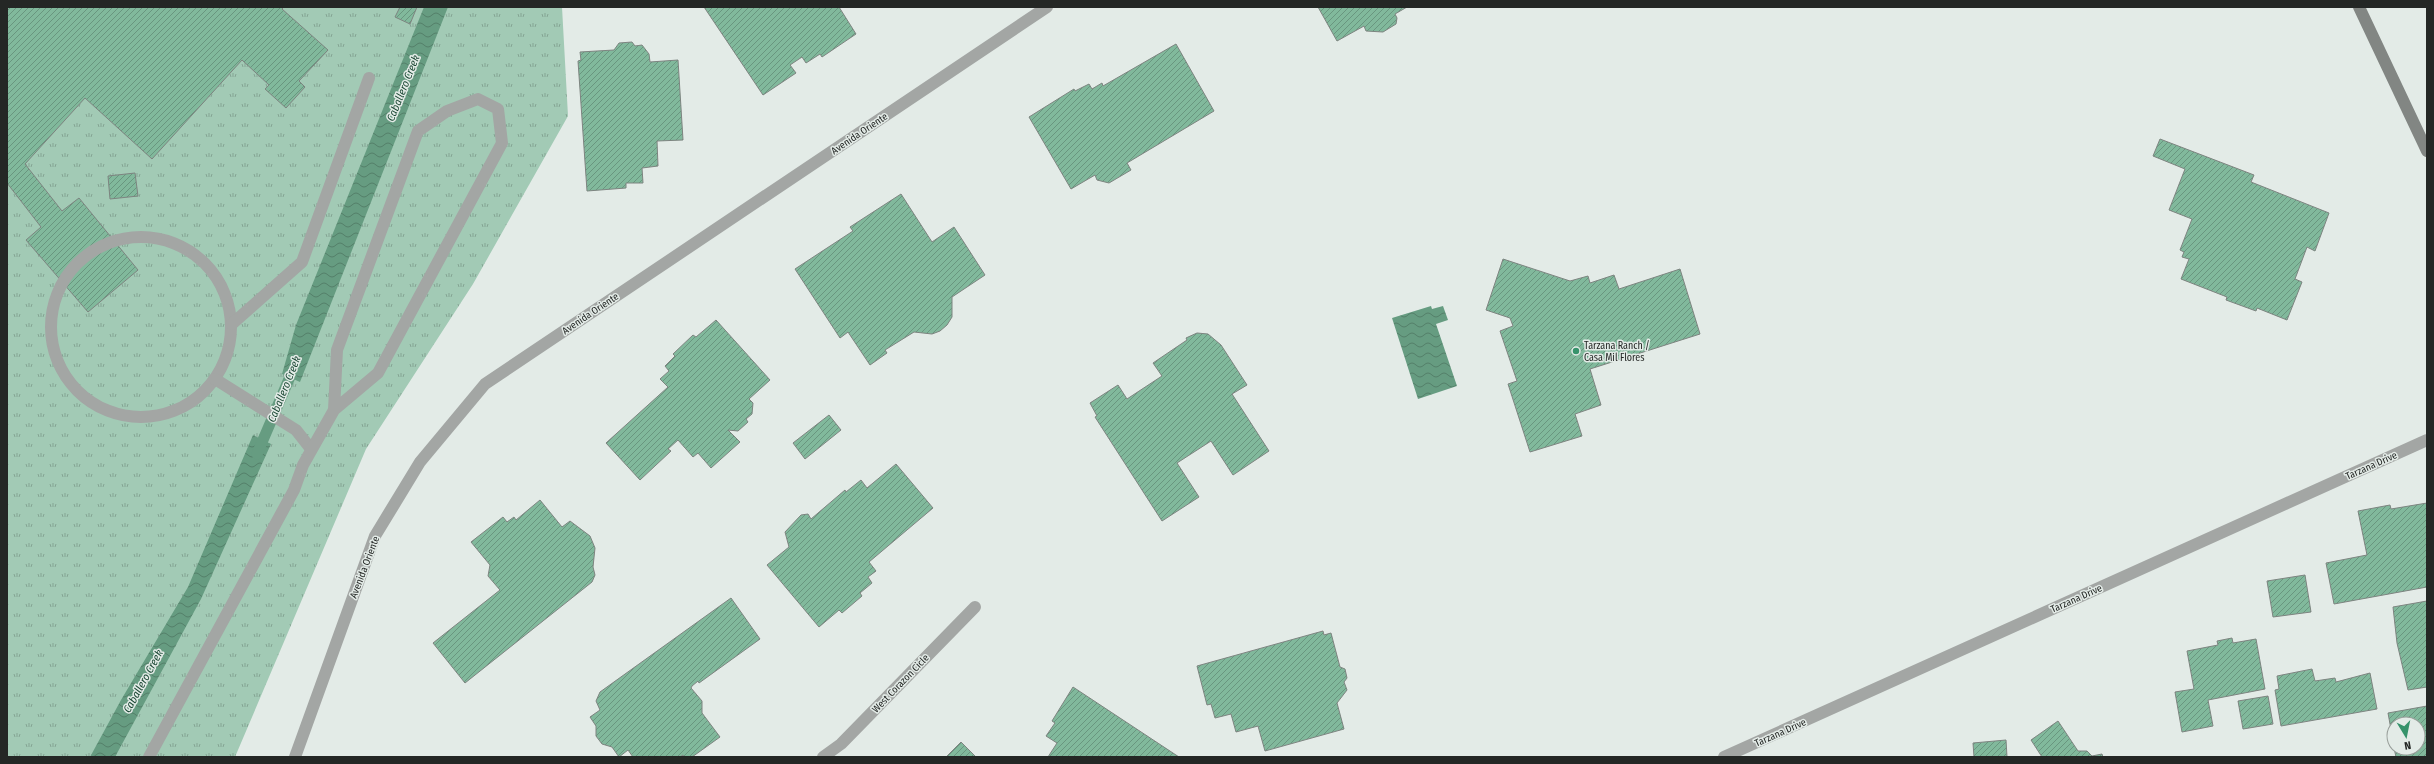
<svg xmlns="http://www.w3.org/2000/svg" width="2434" height="764" viewBox="0 0 2434 764" font-family="'Fira Sans Condensed',sans-serif">
<style>
.grass{fill:url(#grass-tufts)}
.water{fill:url(#water-waves)}
.lines{fill:none;stroke-linecap:round;stroke-linejoin:round}
.stream{stroke:#669c81;stroke-width:11}
.building{fill:url(#building-hatch);stroke:#7d8480}
.lane{stroke:#a3a6a4;stroke-width:12}
.street{stroke:#a3a6a4;stroke-width:12}
.secondary{stroke:#828683;stroke-width:12}
.poi-dot{fill:#36936b;stroke:#e3ebe7;stroke-width:1.5}
.labels{text-anchor:middle;stroke-width:3;stroke-linejoin:round;paint-order:stroke}
.street-label{font-size:10px;fill:#242725;stroke:#e3ebe7}
.poi-label{font-size:10px;fill:#242725;stroke:#e3ebe7;text-anchor:start}
.water-label{font-size:11px;font-style:italic;fill:#194632;stroke:#e3ebe7}
</style>
<defs>
<pattern id="grass-tufts" width="24" height="20" patternUnits="userSpaceOnUse"><rect width="24" height="20" fill="#a2cab5"/><path d="M3 7l-1-3M5 7V3M7 7l1-3M15 17l-1-3M17 17v-4M19 17l1-3" fill="none" stroke="#84a493"/></pattern>
<pattern id="water-waves" width="16" height="10" patternUnits="userSpaceOnUse"><rect width="16" height="10" fill="#669c81"/><path d="M0 5q4-4 8 0t8 0" fill="none" stroke="#547f69"/></pattern>
<pattern id="building-hatch" width="6" height="6" patternUnits="userSpaceOnUse"><rect width="6" height="6" fill="#81b99c"/><path d="M-1 1l2-2M0 6l6-6M5 7l2-2" fill="none" stroke="#69967f"/></pattern>
</defs>
<rect width="100%" height="100%" fill="#e3ebe7"/>
<path class="grass" d="M7,7H562L568,116L473,284L366,449L235,757H7Z"/>
<g class="water">
<path d="M424,7H448L300,382L282,374L296,325Z"/>
<path d="M1431,306L1432,309L1443,306L1448,320L1436,324L1457,386L1418,399L1392,318Z"/>
<path d="M253,435L271,444L201,599L115,757H90L121,700L188,587Z"/>
</g>
<g class="lines">
<path class="stream" d="M257,454L295,365"/>
</g>
<g class="building">
<path d="M7,7H284L282,9L328,50L299,81L305,87L286,108L265,89L269,85L242,60L152,159L85,98L25,164L62,211L79,198L138,270L88,312L26,240L41,227L7,183Z"/>
<path d="M400,7H417L410,24L395,17Z"/>
<path d="M704,7H839L856,34L822,57L820,54L806,63L802,57L790,65L796,73L763,95Z"/>
<path d="M1318,7H1407L1395,14L1397,18L1396,24L1383,32L1366,31L1364,26L1337,41Z"/>
<path d="M632,42L635,46L642,45L649,54L650,62L678,60L683,140L657,141L658,166L642,168L643,183H626V188L587,191L578,61L581,60L580,52L614,50L619,43Z"/>
<path d="M1176,44L1214,111L1127,163L1131,170L1109,183L1097,180L1095,175L1071,189L1029,117L1074,89L1075,91L1089,84L1092,89L1102,83L1103,86Z"/>
<path d="M2160,139L2254,175L2251,182L2329,213L2315,251L2307,247L2295,279L2302,282L2287,320L2257,308L2256,311L2226,300L2227,297L2181,279L2189,259L2182,257L2184,252L2180,250L2192,219L2169,210L2185,169L2153,156Z"/>
<path d="M135,173L138,196L110,199L108,176Z"/>
<path d="M901,194L932,242L954,227L985,275L952,297V317L947,325L940,331L932,334L914,332L885,350L887,353L870,365L848,332L840,338L795,269L853,231L850,227Z"/>
<path d="M1503,259L1570,281L1588,276L1590,283L1614,275L1619,289L1680,269L1700,334L1590,369L1601,405L1575,414L1582,436L1530,452L1508,384L1517,381L1500,331L1513,326L1510,318L1486,310Z"/>
<path d="M716,320L770,380L749,399L753,403L752,414L746,419L748,422L738,431L728,430L740,442L711,468L698,453L693,457L678,440L668,449L671,451L640,480L606,443L668,387L660,379L669,371L665,366L675,356L673,354L693,335L696,337Z"/>
<path d="M1197,333L1208,334L1221,345L1247,385L1232,394L1269,451L1233,475L1211,441L1177,463L1199,497L1162,521L1095,417L1097,416L1090,403L1118,385L1127,399L1162,376L1153,363L1187,340L1186,338Z"/>
<path d="M829,415L841,430L805,459L793,443Z"/>
<path d="M896,464L933,508L869,562L876,571L868,577L872,583L860,593L862,596L842,613L839,610L819,627L767,565L789,547L785,532L801,515L808,514L811,519L845,490L846,492L861,480L867,488Z"/>
<path d="M540,500L562,527L570,521L590,536L595,548L593,567L595,575L592,582L465,683L433,643L500,590L488,576L490,565L471,542L503,517L507,522L514,517L516,520Z"/>
<path d="M2427,503V587L2334,604L2326,563L2367,555L2358,511L2390,505L2391,509Z"/>
<path d="M2305,575L2311,612L2273,617L2267,581Z"/>
<path d="M731,598L760,639L699,683L698,681L692,686L691,688L702,701V713L720,737L692,757H684L683,755L680,757H633L628,750L619,757L612,747L602,744L596,736V726L590,717L600,710L596,701L600,692Z"/>
<path d="M2427,601V687L2408,690L2397,643L2393,607Z"/>
<path d="M1323,631L1324,635L1331,633L1340,667L1345,669L1347,678L1344,682L1347,690L1337,703L1344,729L1265,751L1258,726L1236,732L1231,714L1215,718L1211,704L1207,705L1197,666Z"/>
<path d="M2232,638L2233,643L2256,639L2265,689L2208,700L2213,726L2182,732L2175,692L2194,689L2187,651L2218,645L2217,641Z"/>
<path d="M2312,669L2315,681L2335,678L2336,682L2370,673L2377,709L2281,726L2275,690L2279,689L2277,676Z"/>
<path d="M1073,687L1179,757H1048L1057,743L1046,736L1055,723L1052,721Z"/>
<path d="M2268,696L2273,724L2243,729L2238,701Z"/>
<path d="M2427,706V757H2396L2394,748H2418V724H2394V746L2388,713Z"/>
<path d="M2058,721L2078,751H2087L2092,756L2102,754L2103,757H2042L2031,740Z"/>
<path d="M2006,740L2007,757H1974L1973,743Z"/>
<path d="M961,742L976,757H946Z"/>
</g>
<g class="lines">
<g class="lane">
<circle cx="141" cy="327" r="90"/>
<path d="M232,324L302,262L369,78"/>
<path d="M215,379L296,430L311,449"/>
<path d="M149,757L294,490L303,465L334,410L378,373L502,143L498,109L478,99L447,111L418,131L337,350L334,410"/>
</g>
<g class="street">
<path d="M295,757L375,536L420,462L485,384L1047,7"/>
<path d="M823,757L841,744L975,607"/>
<path d="M1724,757L2427,440"/>
</g>
<path class="secondary" d="M2359,7L2427,151"/>
</g>
<circle class="poi-dot" cx="1576" cy="351" r="4"/>
<g class="labels">
<g class="street-label">
<text transform="translate(859 133) rotate(-34)" y="4">Avenida Oriente</text>
<text transform="translate(590 313) rotate(-34)" y="4">Avenida Oriente</text>
<text transform="translate(2371 465) rotate(-24)" y="4">Tarzana Drive</text>
<text transform="translate(364 567) rotate(-69)" y="4">Avenida Oriente</text>
<text transform="translate(2076 598) rotate(-24)" y="4">Tarzana Drive</text>
<text transform="translate(900 683) rotate(-46)" y="4">West Corazon Cicle</text>
<text transform="translate(1780 732) rotate(-24)" y="4">Tarzana Drive</text>
</g>
<g class="poi-label">
<text x="1584" y="349">Tarzana Ranch /<tspan x="1584" dy="12">Casa Mil Flores</tspan></text>
</g>
<g class="water-label">
<text transform="translate(403 88) rotate(-68)" y="4">Caballero Creek</text>
<text transform="translate(284 389) rotate(-68)" y="4">Caballero Creek</text>
<text transform="translate(143 681) rotate(-61)" y="4">Caballero Creek</text>
</g>
</g>
<rect width="2434" height="764" fill="none" stroke="#242725" stroke-width="16"/>
<g transform="translate(2406 736) rotate(170)"><circle r="19" fill="#e3ebe7" stroke="#979d99"/>
<path d="M0-3L7 15L0 10L-7 15Z" fill="#36936b"/>
<text y="-6" font-size="11" font-weight="bold" text-anchor="middle" fill="#242725">N</text>
</g>
</svg>
